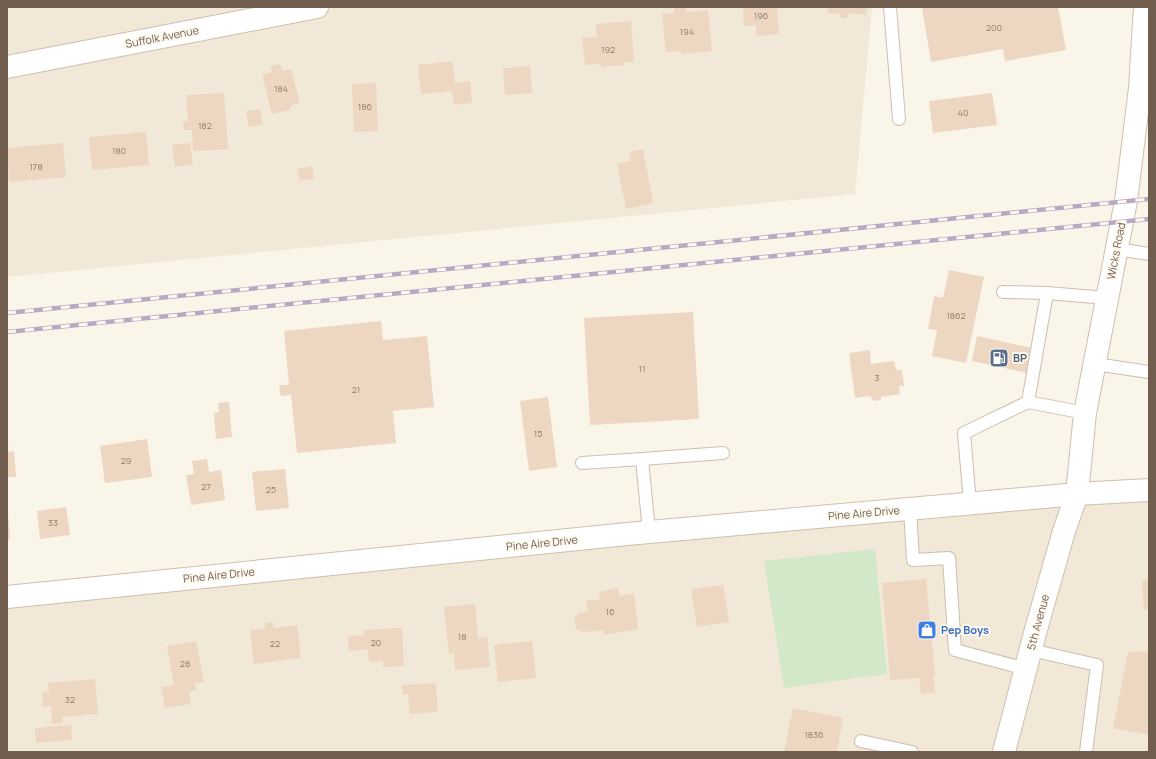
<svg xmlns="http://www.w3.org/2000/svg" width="1156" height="759" viewBox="0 0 1156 759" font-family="Manrope,sans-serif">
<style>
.residential{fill:#f1e8d8}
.green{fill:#d3e7c9}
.building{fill:#edd7c3}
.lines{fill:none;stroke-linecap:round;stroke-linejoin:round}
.lane-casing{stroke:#ccbeb0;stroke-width:14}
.secondary-casing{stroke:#cebfae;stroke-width:24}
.lane{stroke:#fff;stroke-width:12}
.secondary{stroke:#fff;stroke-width:22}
.rail-casing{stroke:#b9a8c4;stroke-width:4.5}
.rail{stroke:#fdf9ef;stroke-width:3;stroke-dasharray:9;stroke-linecap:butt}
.labels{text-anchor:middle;stroke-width:3.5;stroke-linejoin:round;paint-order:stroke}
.number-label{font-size:9px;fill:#917c6c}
.street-label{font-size:11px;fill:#725e4f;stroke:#fdf9ef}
.service-label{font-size:11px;font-weight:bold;fill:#4e5e75;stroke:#fdf9ef;text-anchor:start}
.shop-label{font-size:11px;font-weight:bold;fill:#366cbe;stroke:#fdf9ef;text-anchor:start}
</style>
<rect width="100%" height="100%" fill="#faf5e9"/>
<g class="residential">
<path d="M7,7H872L855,194L7,277Z"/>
<path d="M1149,488V752H7V598Z"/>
</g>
<path class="green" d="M875,549L887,674L784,688L764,561Z"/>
<g class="building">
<path d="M674,7H686V12L708,10L712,51L681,54V51L666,52L662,14L674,13Z"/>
<path d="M743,7H777L779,34L756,36V25L744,26Z"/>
<path d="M829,7H867L866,15L848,13L847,18H841L840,14L828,13Z"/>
<path d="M922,7H1058L1066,50L1005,61L1003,49L931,62Z"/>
<path d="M631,21L634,62H624V65L601,67V64L585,65L582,38L597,37L596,24Z"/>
<path d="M452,61L455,83L470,81L472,103L454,105L452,91L421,94L418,65Z"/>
<path d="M280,64L282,71L291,69L300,103L291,105L290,110L272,114L262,75L272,72L270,66Z"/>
<path d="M530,66L532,93L505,95L503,68Z"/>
<path d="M376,83L378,131L354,132L352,84Z"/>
<path d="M224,93L228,149L193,151L192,130H184L183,121H188L186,95Z"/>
<path d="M992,93L997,125L933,133L929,101Z"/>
<path d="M260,109L263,124L249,127L246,111Z"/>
<path d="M146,132L149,165L92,170L89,137Z"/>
<path d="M63,143L66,177L9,182L7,148Z"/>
<path d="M190,143L193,164L175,167L172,145Z"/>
<path d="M643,149L653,203L626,209L617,164L631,161L629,152Z"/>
<path d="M312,166L314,178L300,181L297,169Z"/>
<path d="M949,270L984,277L966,363L932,356L937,330L928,329L934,296L943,298Z"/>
<path d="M693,312L699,419L590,425L584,318Z"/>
<path d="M381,321L383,340L427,336L434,407L393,411L396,443L297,453L291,395L281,396L279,385H289L284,331Z"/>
<path d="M977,336L1032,348L1027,373L972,361Z"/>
<path d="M870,350L871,364L894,361L896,370H902L904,386H899L900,394L881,397V400L874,401L870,396L855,398L849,353Z"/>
<path d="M548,397L557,467L529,471L520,401Z"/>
<path d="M229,402L232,437L216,439L214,413L219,412L218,403Z"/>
<path d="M147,439L152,477L105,483L100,446Z"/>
<path d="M14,451L16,477H7V452Z"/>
<path d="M207,459L209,472L221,470L225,500L191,505L186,475L194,474L192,461Z"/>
<path d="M285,469L289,508L256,511L252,472Z"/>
<path d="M66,507L70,535L40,539L37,511Z"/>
<path d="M7,514H8L10,539L7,540Z"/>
<path d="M926,579L935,675H933L935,693L921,694L919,678L890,680L882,583Z"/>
<path d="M1149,580V609L1144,610L1142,581Z"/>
<path d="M723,585L729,622L697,627L691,589Z"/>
<path d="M618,588L620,596L634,593L638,629L604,635L603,630L584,632L576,629L574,619L579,613L588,611L586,601L600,599L599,592Z"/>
<path d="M475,604L478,638L487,637L490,667L455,670L454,653L449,654L444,607Z"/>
<path d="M273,622V628L297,625L301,658L254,664L250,630L265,629V623Z"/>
<path d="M402,628L404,666L383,667V661L369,662L368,649L349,651L348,636L364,635V630Z"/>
<path d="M196,641L204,682L195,683L196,690L189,692L191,704L165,708L161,687L174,685L167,646Z"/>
<path d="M532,641L536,678L498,682L494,645Z"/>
<path d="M1149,651V735L1113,728L1128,652Z"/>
<path d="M95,679L98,714L62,717L63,723L52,724L51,706L43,707L42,693L49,692L48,683Z"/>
<path d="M436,683L438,712L410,714L408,694L403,695L402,685Z"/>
<path d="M793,708L843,718L837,752H784Z"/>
<path d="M71,725L72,740L36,743L35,728Z"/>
</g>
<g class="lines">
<defs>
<g id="lane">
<path d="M890,7L899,119"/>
<path d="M1117,249L1149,254"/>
<path d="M1003,292L1047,293L1107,298"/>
<path d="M1047,293L1028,402L1085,413"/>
<path d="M1095,364L1149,372"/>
<path d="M582,463L642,459"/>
<path d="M970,503L964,433L1028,402"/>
<path d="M910,509L913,560L949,558L955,650L1026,669"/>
<path d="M649,532L642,459L723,453"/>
<path d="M1031,650L1097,665L1086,752"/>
<path d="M861,741L912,752"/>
</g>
<g id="secondary">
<path d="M7,67L317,7"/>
<path d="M7,597L627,534L1077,494L1149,490"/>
<path d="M1004,752L1035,633L1064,531L1077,494L1085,413L1126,201L1140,88L1145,7"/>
</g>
</defs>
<use href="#lane" class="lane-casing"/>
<use href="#secondary" class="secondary-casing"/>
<use href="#lane" class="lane"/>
<use href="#secondary" class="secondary"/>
<defs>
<g id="rail">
<path d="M7,313L1149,199"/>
<path d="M7,332L1149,219"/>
</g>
</defs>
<use href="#rail" class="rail-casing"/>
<use href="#rail" class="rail"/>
</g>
<defs>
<symbol id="fuel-square" viewBox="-11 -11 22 22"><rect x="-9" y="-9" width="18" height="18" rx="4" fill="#5c6f8a" stroke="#fdf9ef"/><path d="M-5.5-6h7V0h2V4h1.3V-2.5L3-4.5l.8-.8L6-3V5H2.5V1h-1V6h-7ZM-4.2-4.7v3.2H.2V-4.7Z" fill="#fff"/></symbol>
<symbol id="shop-square" viewBox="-11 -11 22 22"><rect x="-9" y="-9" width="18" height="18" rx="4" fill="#3f7fe0" stroke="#fdf9ef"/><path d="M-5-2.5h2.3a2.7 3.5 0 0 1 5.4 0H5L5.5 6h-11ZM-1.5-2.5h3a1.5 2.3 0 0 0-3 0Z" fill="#fff"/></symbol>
</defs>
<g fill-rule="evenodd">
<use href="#fuel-square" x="988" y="347" width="22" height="22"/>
<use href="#shop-square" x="916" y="619" width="22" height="22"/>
</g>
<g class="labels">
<g class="number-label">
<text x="761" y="19">196</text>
<text x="994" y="31">200</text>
<text x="687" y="35">194</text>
<text x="608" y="53">192</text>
<text x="281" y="92">184</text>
<text x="365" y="110">186</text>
<text x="963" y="116">40</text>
<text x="205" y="129">182</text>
<text x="119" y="154">180</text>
<text x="36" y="170">178</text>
<text x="956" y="319">1862</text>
<text x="642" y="372">11</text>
<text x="877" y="381">3</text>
<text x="356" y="393">21</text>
<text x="538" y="437">15</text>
<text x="126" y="464">29</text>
<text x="206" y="490">27</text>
<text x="271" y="493">25</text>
<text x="53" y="526">33</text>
<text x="610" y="615">16</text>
<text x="462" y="640">18</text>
<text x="376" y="646">20</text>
<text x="275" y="647">22</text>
<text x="185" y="667">28</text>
<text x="70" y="703">32</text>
<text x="814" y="738">1836</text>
</g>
<g class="street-label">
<text transform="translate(162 37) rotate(-11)" y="4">Suffolk Avenue</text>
<text transform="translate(1116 251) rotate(-79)" y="4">Wicks Road</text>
<text transform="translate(864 513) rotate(-5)" y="4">Pine Aire Drive</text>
<text transform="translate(542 543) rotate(-6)" y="4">Pine Aire Drive</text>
<text transform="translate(219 575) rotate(-6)" y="4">Pine Aire Drive</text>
<text transform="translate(1038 622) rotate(-75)" y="4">5th Avenue</text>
</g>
<g class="service-label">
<text x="1013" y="362">BP</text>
</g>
<g class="shop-label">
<text x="941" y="634">Pep Boys</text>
</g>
</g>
<rect width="1156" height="759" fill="none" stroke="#725e4f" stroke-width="16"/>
</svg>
